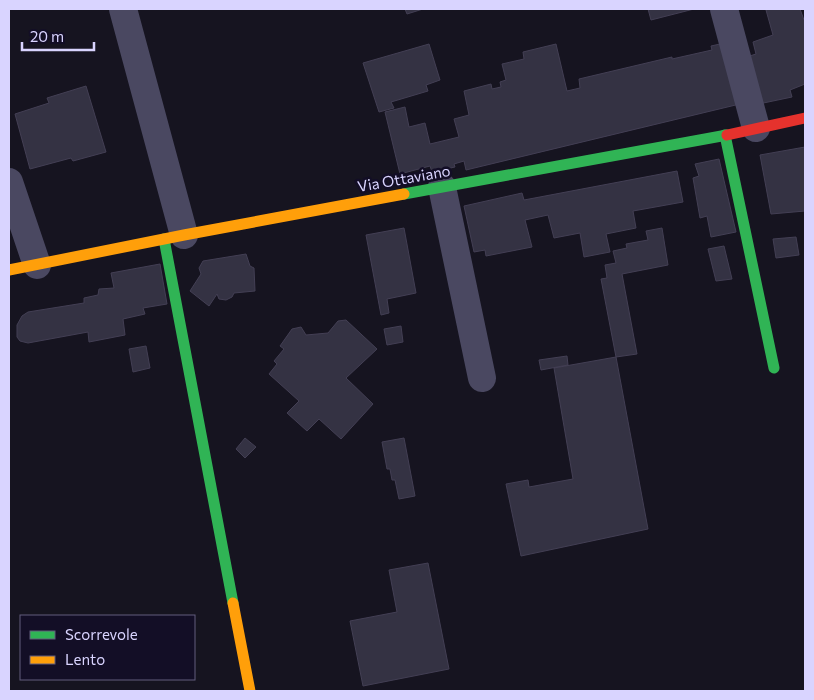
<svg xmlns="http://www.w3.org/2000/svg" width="814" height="700" viewBox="0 0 814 700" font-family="Commissioner,sans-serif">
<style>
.building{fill:#343243;stroke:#433f54}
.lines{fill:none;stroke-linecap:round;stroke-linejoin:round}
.street{stroke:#4a4861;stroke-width:28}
.fast{stroke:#30b455;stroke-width:11}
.slow{stroke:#ff9f0a;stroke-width:11}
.jam{stroke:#e5322d;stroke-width:11}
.labels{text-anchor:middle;stroke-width:5;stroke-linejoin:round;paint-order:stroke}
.street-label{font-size:15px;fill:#d9d4ff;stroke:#130e26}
</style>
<rect width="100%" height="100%" fill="#161420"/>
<g class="building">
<path d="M405,9H423L407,14Z"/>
<path d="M648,9H694L651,20Z"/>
<path d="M769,9H800L804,20H805V84L790,90L792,97L754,105L740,59L756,54L753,42L773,35L766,10Z"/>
<path d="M729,42L744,103L466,170L464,161L454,164L455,167L432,172L430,166L400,174L385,112L405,107L409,127L425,123L430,144L459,137L454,119L469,115L464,91L491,84L492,89L501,87L500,82L506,80L502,64L524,59L523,52L556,44L567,91L580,88L579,79L672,57V59L712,50L711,46Z"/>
<path d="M429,44L440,80L426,85L428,91L391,102L394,108L379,112L363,63Z"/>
<path d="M86,86L106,152L73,161L71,158L30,169L15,114L49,103L47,98Z"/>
<path d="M805,147V211L771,214L760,155Z"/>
<path d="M719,159L736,232L711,237L707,216L700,218L693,178L699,176L695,164Z"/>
<path d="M677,171L683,202L633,211L636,228L606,234L610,252L584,257L580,233L554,238L548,215L525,220L532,247L486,256L485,250L474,252L464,206L522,193L524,200Z"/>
<path d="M404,228L416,293L387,299L389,313L381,315L366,235Z"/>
<path d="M662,228L668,265L622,274L637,354L616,357L601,279L607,278L605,265L616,263L613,251L627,248L626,244L648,240L646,231Z"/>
<path d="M796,237L799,255L776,258L773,239Z"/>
<path d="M724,246L732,279L716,281L708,249Z"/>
<path d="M246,254L250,266L254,268L255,291L234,293L232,297L226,300L219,299L217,294L209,306L190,291L201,274L199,268L203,261Z"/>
<path d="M160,264L167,304L143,308L145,314L123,319L125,335L89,342L88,332L28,343L20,341L17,337V325L22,316L28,312L84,303V298L98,295L99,289L114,288L111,273Z"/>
<path d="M346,320L377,349L346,378L373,404L341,439L319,419L307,431L287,413L299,401L269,374L277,364L274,361L284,349L280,346L292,329L301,327L306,335L328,333L338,321Z"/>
<path d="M401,326L403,342L387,345L384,329Z"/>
<path d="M146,346L150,368L133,372L129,349Z"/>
<path d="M567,356L568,365L541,370L539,360Z"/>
<path d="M616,357L648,529L521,556L506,484L528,480L529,487L573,479L554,368Z"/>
<path d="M245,438L256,447L245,458L236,449Z"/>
<path d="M404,438L415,496L399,499L395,480H392L390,469H387L382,442Z"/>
<path d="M428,563L449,669L363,686L350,621L397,612L389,570Z"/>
</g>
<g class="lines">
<g class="street">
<path d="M123,9L184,235"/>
<path d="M724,9L756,128"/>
<path d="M9,182L37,265"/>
<path d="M442,187L482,378"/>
</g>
<g class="fast">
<path d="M725,135L774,368"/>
<path d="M404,194L727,135"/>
<path d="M164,239L233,603"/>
</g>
<g class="slow">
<path d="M9,270L184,235L404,194"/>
<path d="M233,603L250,691"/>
</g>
<path class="jam" d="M727,135L805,118"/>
</g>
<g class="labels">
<g class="street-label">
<text transform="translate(404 179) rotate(-10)" y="5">Via Ottaviano</text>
</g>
</g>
<rect width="814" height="700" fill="none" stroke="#d9d4ff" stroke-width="20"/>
<rect x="20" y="615" width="175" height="65" fill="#130e26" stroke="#625d7d"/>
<rect x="30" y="631" width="25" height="8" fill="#30b455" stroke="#625d7d"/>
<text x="65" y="640" font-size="15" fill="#d9d4ff">Scorrevole</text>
<rect x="30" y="656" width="25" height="8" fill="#ff9f0a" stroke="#625d7d"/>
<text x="65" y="665" font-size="15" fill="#d9d4ff">Lento</text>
<path d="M22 42v8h72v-8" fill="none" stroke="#d9d4ff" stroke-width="2.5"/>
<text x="30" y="42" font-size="15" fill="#d9d4ff" stroke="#130e26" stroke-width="4" paint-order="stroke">20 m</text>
</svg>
